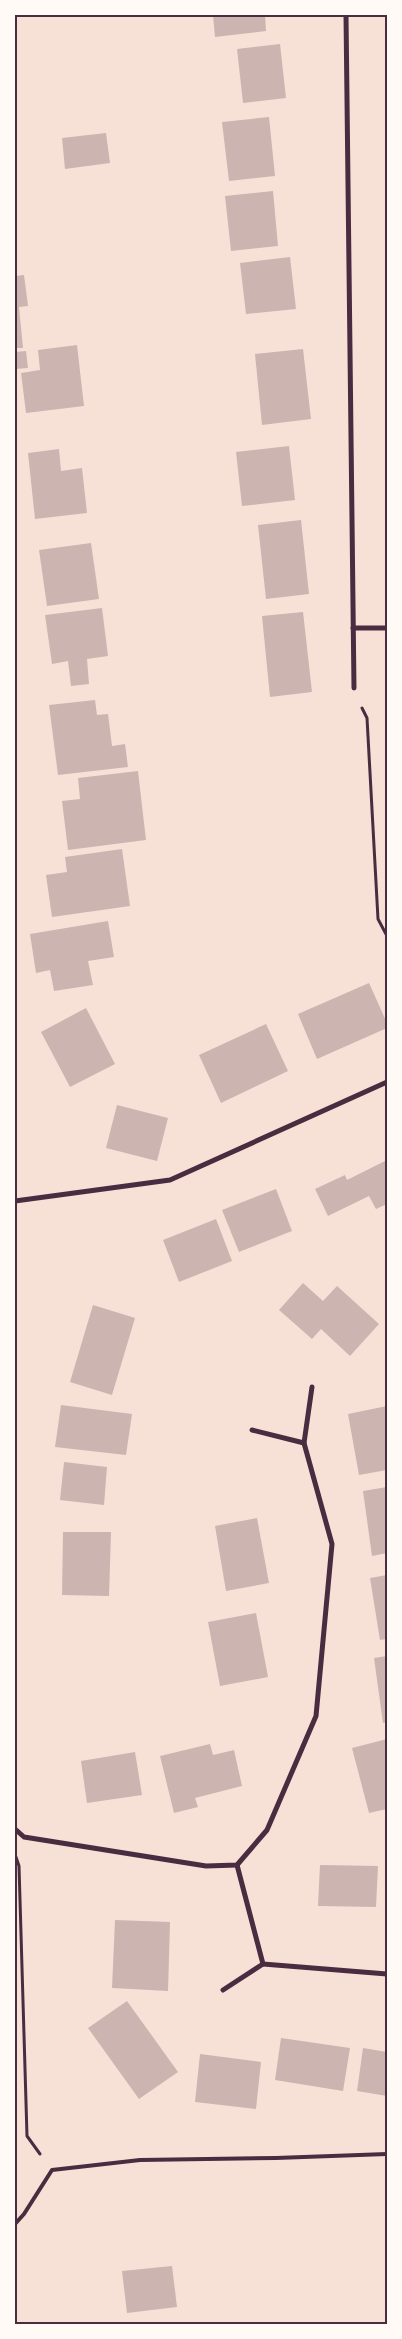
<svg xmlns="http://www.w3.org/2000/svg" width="402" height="2339" viewBox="0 0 402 2339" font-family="Inter,sans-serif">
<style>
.building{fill:#ccb4b1}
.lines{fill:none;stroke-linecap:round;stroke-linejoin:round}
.path{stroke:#4a2c40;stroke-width:3}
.service{stroke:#4a2c40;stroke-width:4}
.minor{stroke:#4a2c40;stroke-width:5}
.neatline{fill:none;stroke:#4a2c40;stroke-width:2}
</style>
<rect width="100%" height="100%" fill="#f7e1d7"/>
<g class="building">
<path d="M213,15H265L266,31L215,37Z"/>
<path d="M280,44L286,98L243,103L237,49Z"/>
<path d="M269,117L275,176L229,181L222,122Z"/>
<path d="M106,133L110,163L65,169L62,138Z"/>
<path d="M273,191L278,246L231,251L225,196Z"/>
<path d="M290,257L296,309L246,314L240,263Z"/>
<path d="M24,275L28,306L19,307L23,348H15V276Z"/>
<path d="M77,345L84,406L26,413L21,373L40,370L38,350Z"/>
<path d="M303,349L311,419L262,425L255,354Z"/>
<path d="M26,351L28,368L15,369V352Z"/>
<path d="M289,446L295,500L242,506L236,452Z"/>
<path d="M59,449L61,471L82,468L87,513L35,519L28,453Z"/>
<path d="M301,520L309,594L266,599L258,525Z"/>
<path d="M91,543L99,599L47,606L39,550Z"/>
<path d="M102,608L108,656L87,659L89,684L71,686L68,661L52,664L45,615Z"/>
<path d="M303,612L312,692L270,697L262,616Z"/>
<path d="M95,700L97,715L108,714L112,746L125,744L128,767L58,775L49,705Z"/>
<path d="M138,771L146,840L68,850L62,801L80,799L78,778Z"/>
<path d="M122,849L130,906L52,917L46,875L67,872L65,857Z"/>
<path d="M108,921L114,957L88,961L93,985L54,991L50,970L36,973L30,934Z"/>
<path d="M369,983L387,1023V1028L317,1059L298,1014Z"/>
<path d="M86,1008L115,1064L70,1087L41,1032Z"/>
<path d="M266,1024L288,1071L221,1103L199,1055Z"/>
<path d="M117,1105L168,1118L157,1161L106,1148Z"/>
<path d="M387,1160V1204L376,1209L369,1196L328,1216L315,1189L345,1175L347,1180Z"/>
<path d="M276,1189L292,1231L239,1252L222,1210Z"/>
<path d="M216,1219L232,1261L179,1282L163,1240Z"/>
<path d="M303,1283L323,1301L337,1286L379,1324L350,1356L321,1329L312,1339L279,1310Z"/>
<path d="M93,1305L135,1318L112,1395L70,1382Z"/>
<path d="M61,1405L132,1414L126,1455L55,1447Z"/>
<path d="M387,1406V1470L359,1475L348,1414Z"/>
<path d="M64,1462L107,1467L104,1505L60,1500Z"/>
<path d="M387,1487V1553L372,1556L363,1491Z"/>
<path d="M257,1518L269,1583L226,1591L215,1526Z"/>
<path d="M63,1532H111L109,1596L62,1595Z"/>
<path d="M387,1575V1639L380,1640L370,1578Z"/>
<path d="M256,1613L268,1677L220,1686L208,1622Z"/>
<path d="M387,1656V1722L383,1723L374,1658Z"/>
<path d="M387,1739V1809L369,1813L352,1748Z"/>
<path d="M210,1744L213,1755L234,1750L242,1786L195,1798L198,1807L174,1813L160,1756Z"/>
<path d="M135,1752L142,1795L87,1803L81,1761Z"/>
<path d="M320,1865L378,1866L376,1907L318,1906Z"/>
<path d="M115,1920L170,1922L168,1991L112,1988Z"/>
<path d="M127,2001L178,2072L139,2099L88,2028Z"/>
<path d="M281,2038L350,2048L343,2091L275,2080Z"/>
<path d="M363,2048L387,2052V2096L357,2091Z"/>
<path d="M200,2054L261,2062L256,2109L195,2102Z"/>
<path d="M172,2266L177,2307L127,2313L122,2271Z"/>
</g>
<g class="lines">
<g class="path">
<path d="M362,708L367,718L378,919L387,936"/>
<path d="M16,1857L19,1866L27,2136L40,2154"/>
</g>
<path class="service" d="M15,2224L24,2214L52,2170L140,2160L276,2158L387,2154"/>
<g class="minor">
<path d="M346,15L354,688"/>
<path d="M353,628H387"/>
<path d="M15,1201L170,1180L387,1082"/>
<path d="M252,1430L304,1443"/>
<path d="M15,1829L24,1837L206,1866L237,1865L267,1830L316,1716L332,1544L304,1443L312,1387"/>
<path d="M237,1865L263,1964L387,1974"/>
<path d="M223,1990L263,1964"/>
</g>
</g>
<rect width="402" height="2339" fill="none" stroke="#fffaf5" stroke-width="32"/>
<rect x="16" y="16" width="370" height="2307" class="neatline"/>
</svg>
